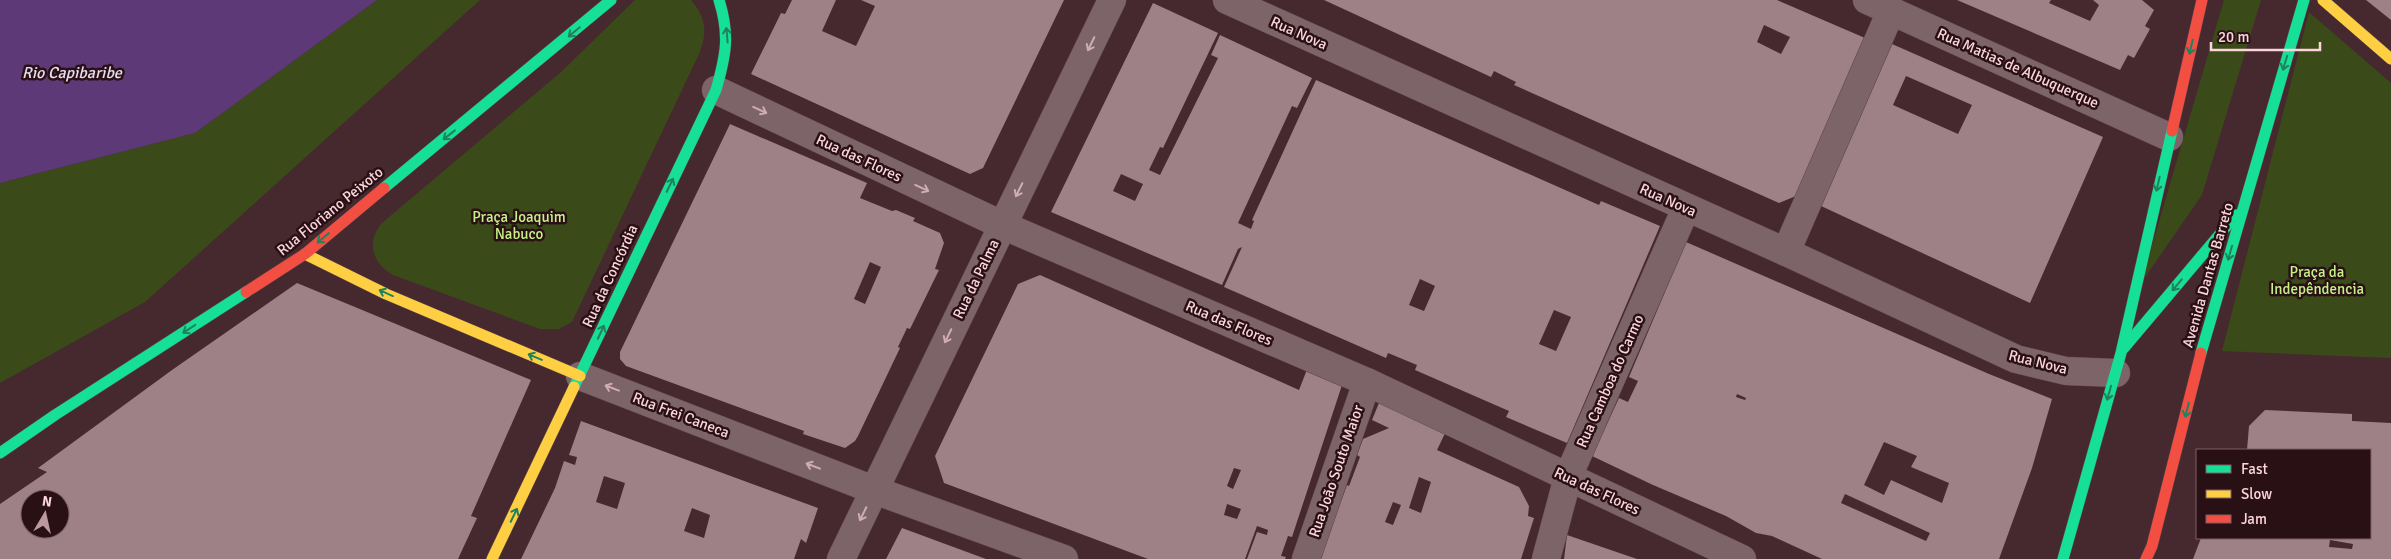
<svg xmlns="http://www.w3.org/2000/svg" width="2391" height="559" viewBox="0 0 2391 559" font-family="Signika,sans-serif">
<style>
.green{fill:#3b4a19}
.water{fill:#5e3977}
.building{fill:#9d8186;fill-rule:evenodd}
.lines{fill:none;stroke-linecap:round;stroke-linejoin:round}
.street-casing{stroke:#5f454b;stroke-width:29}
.fast-casing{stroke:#5f454b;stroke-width:12}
.slow-casing{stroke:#5f454b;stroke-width:12}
.jam-casing{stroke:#5f454b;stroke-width:12}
.street{stroke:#7c6469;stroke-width:28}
.fast{stroke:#16e098;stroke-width:11}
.slow{stroke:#ffcf43;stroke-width:11}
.jam{stroke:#f24e42;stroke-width:11}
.oneway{stroke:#1f825d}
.oneway2{stroke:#cfadb3}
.labels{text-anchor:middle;stroke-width:5;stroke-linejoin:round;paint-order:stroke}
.street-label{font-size:15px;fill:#fbd5db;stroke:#291015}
.park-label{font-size:15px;fill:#c5f287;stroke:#291015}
.water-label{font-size:16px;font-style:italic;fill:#e8def2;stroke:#291015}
</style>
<rect width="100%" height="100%" fill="#46282f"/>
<g class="green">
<path d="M377,0H480L145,302L0,383V183L195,133Z"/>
<path d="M635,0H691C706,17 708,33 699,54L572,322L559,329H540L393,275C372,263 366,242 382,223L561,72Z"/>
<path d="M2224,0H2261L2202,195L2141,283Z"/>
<path d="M2309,12L2391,83V358L2222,351Z"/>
</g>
<path class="water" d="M0,0H377L195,133L0,183Z"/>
<g class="building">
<path d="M792,0H836L822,31L856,46L875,6L861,0H1064L983,168L970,174L751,74L781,13L785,14Z"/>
<path d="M1324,0H1777L1865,38L1796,196L1779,203L1514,85L1516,82L1494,71L1491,77ZM1764,25L1790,37L1781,54L1757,42Z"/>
<path d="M1957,0H2051L2049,3L2090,21L2099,5L2093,0H2142L2154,10L2145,26L2150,29L2134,58L2128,55L2120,70Z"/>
<path d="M2366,0H2391V20Z"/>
<path d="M1153,3L1218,33L1163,148L1160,147L1149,170L1160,175L1218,58L1211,55L1220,35L1312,78L1297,108L1292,106L1238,223L1251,229L1254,221L1252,220L1316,80L1599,205L1601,201L1660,226L1567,443L1506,417L1509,411L1415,370L1417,365L1388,353L1386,358L1224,287L1242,247L1238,249L1222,285L1051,212ZM1121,174L1143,184L1135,201L1113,191ZM1420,279L1435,286L1424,311L1409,305ZM1554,310L1571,317L1556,351L1539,344Z"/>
<path d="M1892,44L2103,137L2030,303L1821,206ZM1906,76L1972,105L1958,134L1893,105Z"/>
<path d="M730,124L867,183L860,198L892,211L896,210L915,218L913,221L940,233L944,243L935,269L939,270L910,329L907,328L898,347L900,348L858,436L855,441L845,448L803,434L804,431L626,366L620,359V352ZM870,262L881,267L865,304L854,299Z"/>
<path d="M1686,242L1989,374L2052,399L2032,468L1999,559H1822L1772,536L1756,533L1726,516L1653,485L1592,456L1619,398L1628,402L1638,381L1629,377ZM1737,394L1746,398L1745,400L1736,397ZM1884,442L1917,456L1911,467L1949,483L1942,503L1891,480L1884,495L1864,485ZM1845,494L1930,533L1926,541L1841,503Z"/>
<path d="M1040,275L1299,390L1308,367L1343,382L1292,537L1288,536L1281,556L1286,557L1285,559H1247L1257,532L1267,535L1268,530L1257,526L1245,559H1148L944,483L935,456L1018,284ZM1234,468L1241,470L1233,489L1227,486ZM1227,504L1241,509L1237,519L1224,515Z"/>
<path d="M297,283L531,380L471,516L477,518L458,559H0V504L47,472L38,468L172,370ZM30,499H60V529H30Z"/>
<path d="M1381,398L1449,425L1437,450L1519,487L1529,506L1528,516L1534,518L1521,559H1319L1347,485L1349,486L1360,457L1357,455L1363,439L1389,428L1372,420ZM1419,477L1431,482L1421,513L1409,508ZM1393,502L1401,505L1393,525L1385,522Z"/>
<path d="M2265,410L2352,414V421L2391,423V559H2193L2201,538H2370V450H2247L2249,426ZM2330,540L2353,544L2352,549L2329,547Z"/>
<path d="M581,421L818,508L806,543L801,539L794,559H521L555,488L564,461L575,465L577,457L569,455ZM604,476L625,483L617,509L596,502ZM692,508L710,515L704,538L684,531Z"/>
<path d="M902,528L986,559H886Z"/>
<path d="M1567,535L1637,559H1564Z"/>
</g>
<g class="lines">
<defs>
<g id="street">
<path d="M1227,0L1786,252L2016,359L2066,371L2116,373"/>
<path d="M1867,0L2169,137"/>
<path d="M716,90L1002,225L1367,382L1742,559"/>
<path d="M1786,252L1891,11"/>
<path d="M580,376L874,490L1064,559"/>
<path d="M841,559L1112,0"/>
<path d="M1306,559L1367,382"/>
<path d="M1546,559L1568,477L1686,208"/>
</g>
<g id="fast">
<path d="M384,188L611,0"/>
<path d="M2124,348L2236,215"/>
<path d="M2201,353L2304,0"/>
<path d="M574,387L716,90C726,55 730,35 719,0"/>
<path d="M0,453L55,415L246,292"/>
<path d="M2063,559L2121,353L2172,131"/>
</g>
<g id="slow">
<path d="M2323,0L2391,59"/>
<path d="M305,254L386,294L580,376"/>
<path d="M492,559L574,387"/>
</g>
<g id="jam">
<path d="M2172,131L2202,0"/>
<path d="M246,292L305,254L384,188"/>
<path d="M2146,559L2152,546L2201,353"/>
</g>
</defs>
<use href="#street" class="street-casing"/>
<use href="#fast" class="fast-casing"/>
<use href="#slow" class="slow-casing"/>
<use href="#jam" class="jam-casing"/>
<use href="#street" class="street"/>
<use href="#fast" class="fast"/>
<use href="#slow" class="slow"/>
<use href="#jam" class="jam"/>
</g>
<defs><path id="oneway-shaft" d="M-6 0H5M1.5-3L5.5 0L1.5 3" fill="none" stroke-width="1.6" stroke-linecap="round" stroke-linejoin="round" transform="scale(1.25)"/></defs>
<g class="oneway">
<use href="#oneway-shaft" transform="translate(574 32) rotate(140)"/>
<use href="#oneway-shaft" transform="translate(727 35) rotate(-95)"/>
<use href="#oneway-shaft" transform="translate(2191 47) rotate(104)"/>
<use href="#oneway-shaft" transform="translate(2285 63) rotate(107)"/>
<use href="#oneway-shaft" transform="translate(449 135) rotate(142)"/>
<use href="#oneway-shaft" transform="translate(2158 184) rotate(103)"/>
<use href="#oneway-shaft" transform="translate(670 185) rotate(-64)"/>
<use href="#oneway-shaft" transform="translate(323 238) rotate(140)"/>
<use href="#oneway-shaft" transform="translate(2230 253) rotate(106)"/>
<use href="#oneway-shaft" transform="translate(2177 285) rotate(130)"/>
<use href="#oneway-shaft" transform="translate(386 293) rotate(-156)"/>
<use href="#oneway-shaft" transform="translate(189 329) rotate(147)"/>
<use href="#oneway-shaft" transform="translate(601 332) rotate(-65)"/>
<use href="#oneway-shaft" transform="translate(535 357) rotate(-157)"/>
<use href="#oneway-shaft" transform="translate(2109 393) rotate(106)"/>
<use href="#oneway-shaft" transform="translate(2187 410) rotate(104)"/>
<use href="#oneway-shaft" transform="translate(514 515) rotate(-64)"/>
</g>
<g class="oneway2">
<use href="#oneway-shaft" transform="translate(1091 44) rotate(116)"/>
<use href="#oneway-shaft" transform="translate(760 110) rotate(25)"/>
<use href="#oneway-shaft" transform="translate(922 188) rotate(25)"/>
<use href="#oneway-shaft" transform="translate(1019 190) rotate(116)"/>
<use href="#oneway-shaft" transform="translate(948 336) rotate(116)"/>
<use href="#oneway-shaft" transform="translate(612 388) rotate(-159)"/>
<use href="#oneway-shaft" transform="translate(813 466) rotate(-159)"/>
<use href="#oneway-shaft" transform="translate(863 514) rotate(116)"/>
</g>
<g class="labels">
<g class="street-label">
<text transform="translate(1299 33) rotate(24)" y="5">Rua Nova</text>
<text transform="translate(2018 68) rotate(24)" y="5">Rua Matias de Albuquerque</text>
<text transform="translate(859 158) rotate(25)" y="5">Rua das Flores</text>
<text transform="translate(1668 200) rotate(24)" y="5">Rua Nova</text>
<text transform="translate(330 211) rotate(-39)" y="5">Rua Floriano Peixoto</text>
<text transform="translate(2208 275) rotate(-74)" y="5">Avenida Dantas Barreto</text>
<text transform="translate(610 276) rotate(-65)" y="5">Rua da Concórdia</text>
<text transform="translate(976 279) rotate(-64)" y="5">Rua da Palma</text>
<text transform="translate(1229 323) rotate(23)" y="5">Rua das Flores</text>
<text transform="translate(2038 362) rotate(14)" y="5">Rua Nova</text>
<text transform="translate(1610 381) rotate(-66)" y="5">Rua Camboa do Carmo</text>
<text transform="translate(681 415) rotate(21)" y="5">Rua Frei Caneca</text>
<text transform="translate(1336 471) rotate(-71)" y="5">Rua João Souto Maior</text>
<text transform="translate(1597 491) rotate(25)" y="5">Rua das Flores</text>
</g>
<g class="park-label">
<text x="519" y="222">Praça Joaquim<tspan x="519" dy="17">Nabuco</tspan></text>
<text x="2317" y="277">Praça da<tspan x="2317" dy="17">Indepêndencia</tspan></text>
</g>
<g class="water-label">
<text x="72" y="78">Rio Capibaribe</text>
</g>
</g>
<rect x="2196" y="449" width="175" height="90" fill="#291015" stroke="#7d5f64"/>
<rect x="2206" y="465" width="25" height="8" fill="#16e098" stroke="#7d5f64"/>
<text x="2241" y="474" font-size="15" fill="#fbd5db">Fast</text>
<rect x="2206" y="490" width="25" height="8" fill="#ffcf43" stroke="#7d5f64"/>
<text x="2241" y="499" font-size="15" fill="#fbd5db">Slow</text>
<rect x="2206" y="515" width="25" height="8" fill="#f24e42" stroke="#7d5f64"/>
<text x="2241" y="524" font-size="15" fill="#fbd5db">Jam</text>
<g transform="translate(45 514) rotate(9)"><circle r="24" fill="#291015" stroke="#7d5f64"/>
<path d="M0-4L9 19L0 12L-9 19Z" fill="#bc989f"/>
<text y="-8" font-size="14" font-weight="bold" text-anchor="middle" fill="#fbd5db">N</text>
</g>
<path d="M2211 42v8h109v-8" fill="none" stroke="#fbd5db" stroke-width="2.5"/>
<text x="2218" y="42" font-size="15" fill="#fbd5db" stroke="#291015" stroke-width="4" paint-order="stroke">20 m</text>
</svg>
